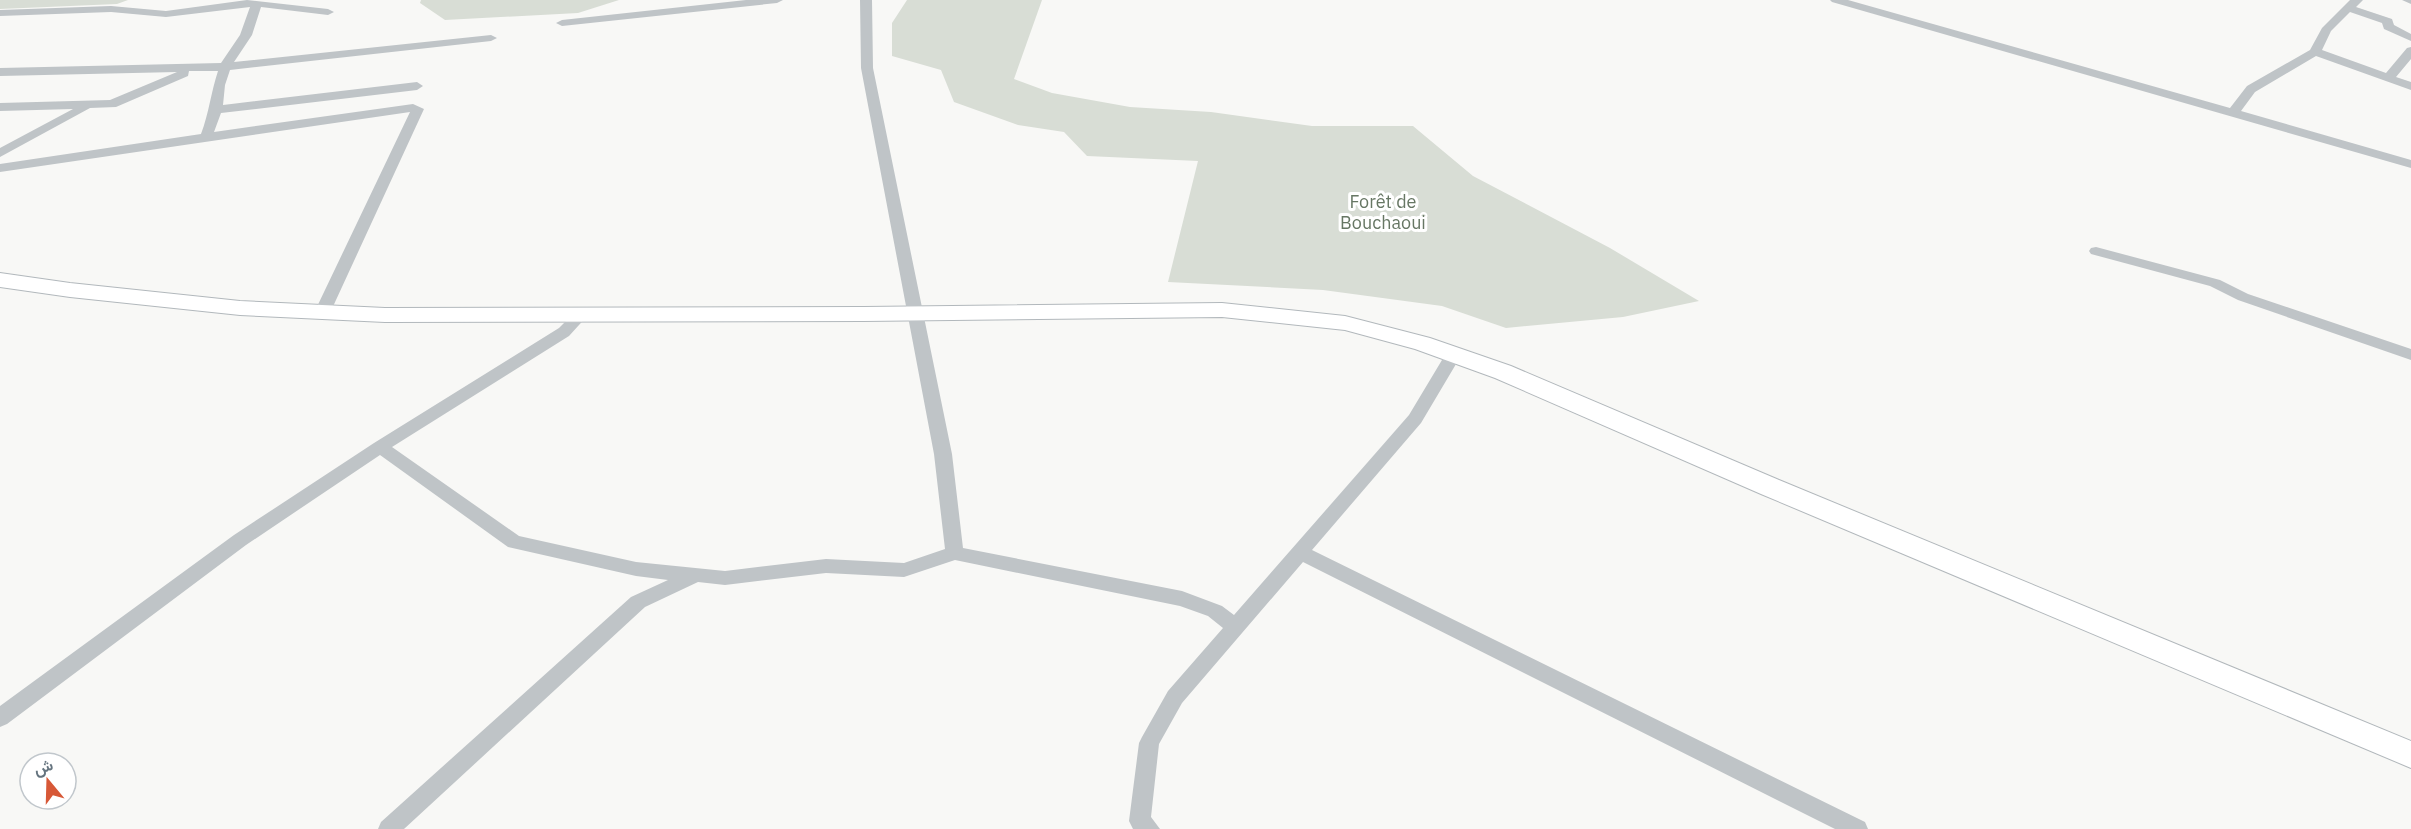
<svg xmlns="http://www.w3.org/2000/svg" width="2411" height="829" viewBox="0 0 2411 829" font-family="'IBM Plex Sans',Vazirmatn,sans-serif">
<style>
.green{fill:#d8ddd5}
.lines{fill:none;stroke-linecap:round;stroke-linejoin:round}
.secondary-casing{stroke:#b2b8bc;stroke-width:2}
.minor{fill:#bfc4c7;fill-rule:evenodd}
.secondary{fill:#fff;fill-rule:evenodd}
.labels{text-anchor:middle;stroke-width:6;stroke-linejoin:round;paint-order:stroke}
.park-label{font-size:18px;fill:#677764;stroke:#fff}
</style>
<rect width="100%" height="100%" fill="#f8f8f6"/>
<g class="green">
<path d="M0,0H128L117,4L0,9Z"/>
<path d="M421,0H619L578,13L445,20L420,3Z"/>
<path d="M907,0H1042L1014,79L1052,93L1130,107L1211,112L1312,126H1413L1473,176L1610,248L1699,301L1623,317L1506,328L1442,306L1323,290L1168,282L1198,161L1087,156L1064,132L1018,125L954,102L941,70L892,56V23Z"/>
</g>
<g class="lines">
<defs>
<path id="secondary" d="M0,273L70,283L240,301L385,308L864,307L1222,303L1345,316L1430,338L1511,366L1779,480L2411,741V768L1761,494L1495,378L1415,349L1345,330L1222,317L864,321L385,322L240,315L70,297L0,287Z"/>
</defs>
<use href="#secondary" class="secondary-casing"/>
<g class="minor">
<path d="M247,0L328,9L334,12L328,15L261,7L252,35L234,62L491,35L497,38L491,41L230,70L225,85L223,105L417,82L423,86L417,90L221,113L214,132L413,104L424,109L330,313L322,318L314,313L410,112L0,172V164L201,134C209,113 211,92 218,71H189L188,76L116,107L90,108L0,157V148L73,109L0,111V103L110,100L177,72L0,76V68L221,63L240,35L250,7L166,17L111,12L0,16V10L111,6L166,11Z"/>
<path d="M746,0H783L777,3L562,26L556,23L562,20Z"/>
<path d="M860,0H872L873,68L952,454L963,548L1182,591L1222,606L1234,615L1409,415L1448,350H1460L1462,354L1421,423L1312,550L1865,822L1868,829H1835L1303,562L1182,703L1159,744L1151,817L1160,829H1133L1129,821L1139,743L1142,737L1168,691L1223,628L1208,616L1180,606L955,560L904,577L826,573L725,585L698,582L645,607L404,829H378L381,822L631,597L668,580L636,576L508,547L380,455L246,545L7,724L0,727V706L234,535L374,443L559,328L576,311L581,309L589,314L569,336L392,447L519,536L636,562L725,571L826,559L904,563L945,549L934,454L861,68Z"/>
<path d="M1830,0H1848L2230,108L2247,86L2310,50L2322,28L2350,0H2363L2356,7L2392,19L2394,25L2411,34V41L2384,29L2382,23L2350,12L2331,31L2322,50L2386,73L2407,48L2411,47V59L2396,77L2411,82V90L2316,56L2255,92L2241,111L2411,160V168L1832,2Z"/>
<path d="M2402,0H2411V4Z"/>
<path d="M2096,247L2220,280L2248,294L2411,349V360L2238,300L2210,286L2091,254L2089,251L2091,248Z"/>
</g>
<use href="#secondary" class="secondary"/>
</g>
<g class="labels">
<g class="park-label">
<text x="1383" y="208">Forêt de<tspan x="1383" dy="21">Bouchaoui</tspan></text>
</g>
</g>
<g transform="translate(48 781) rotate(341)"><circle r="28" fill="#ffffff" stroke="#c1c7cc" stroke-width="1.5"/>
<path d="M0-4.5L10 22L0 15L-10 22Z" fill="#d75837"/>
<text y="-9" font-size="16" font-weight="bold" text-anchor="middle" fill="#65747f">ش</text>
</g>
</svg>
